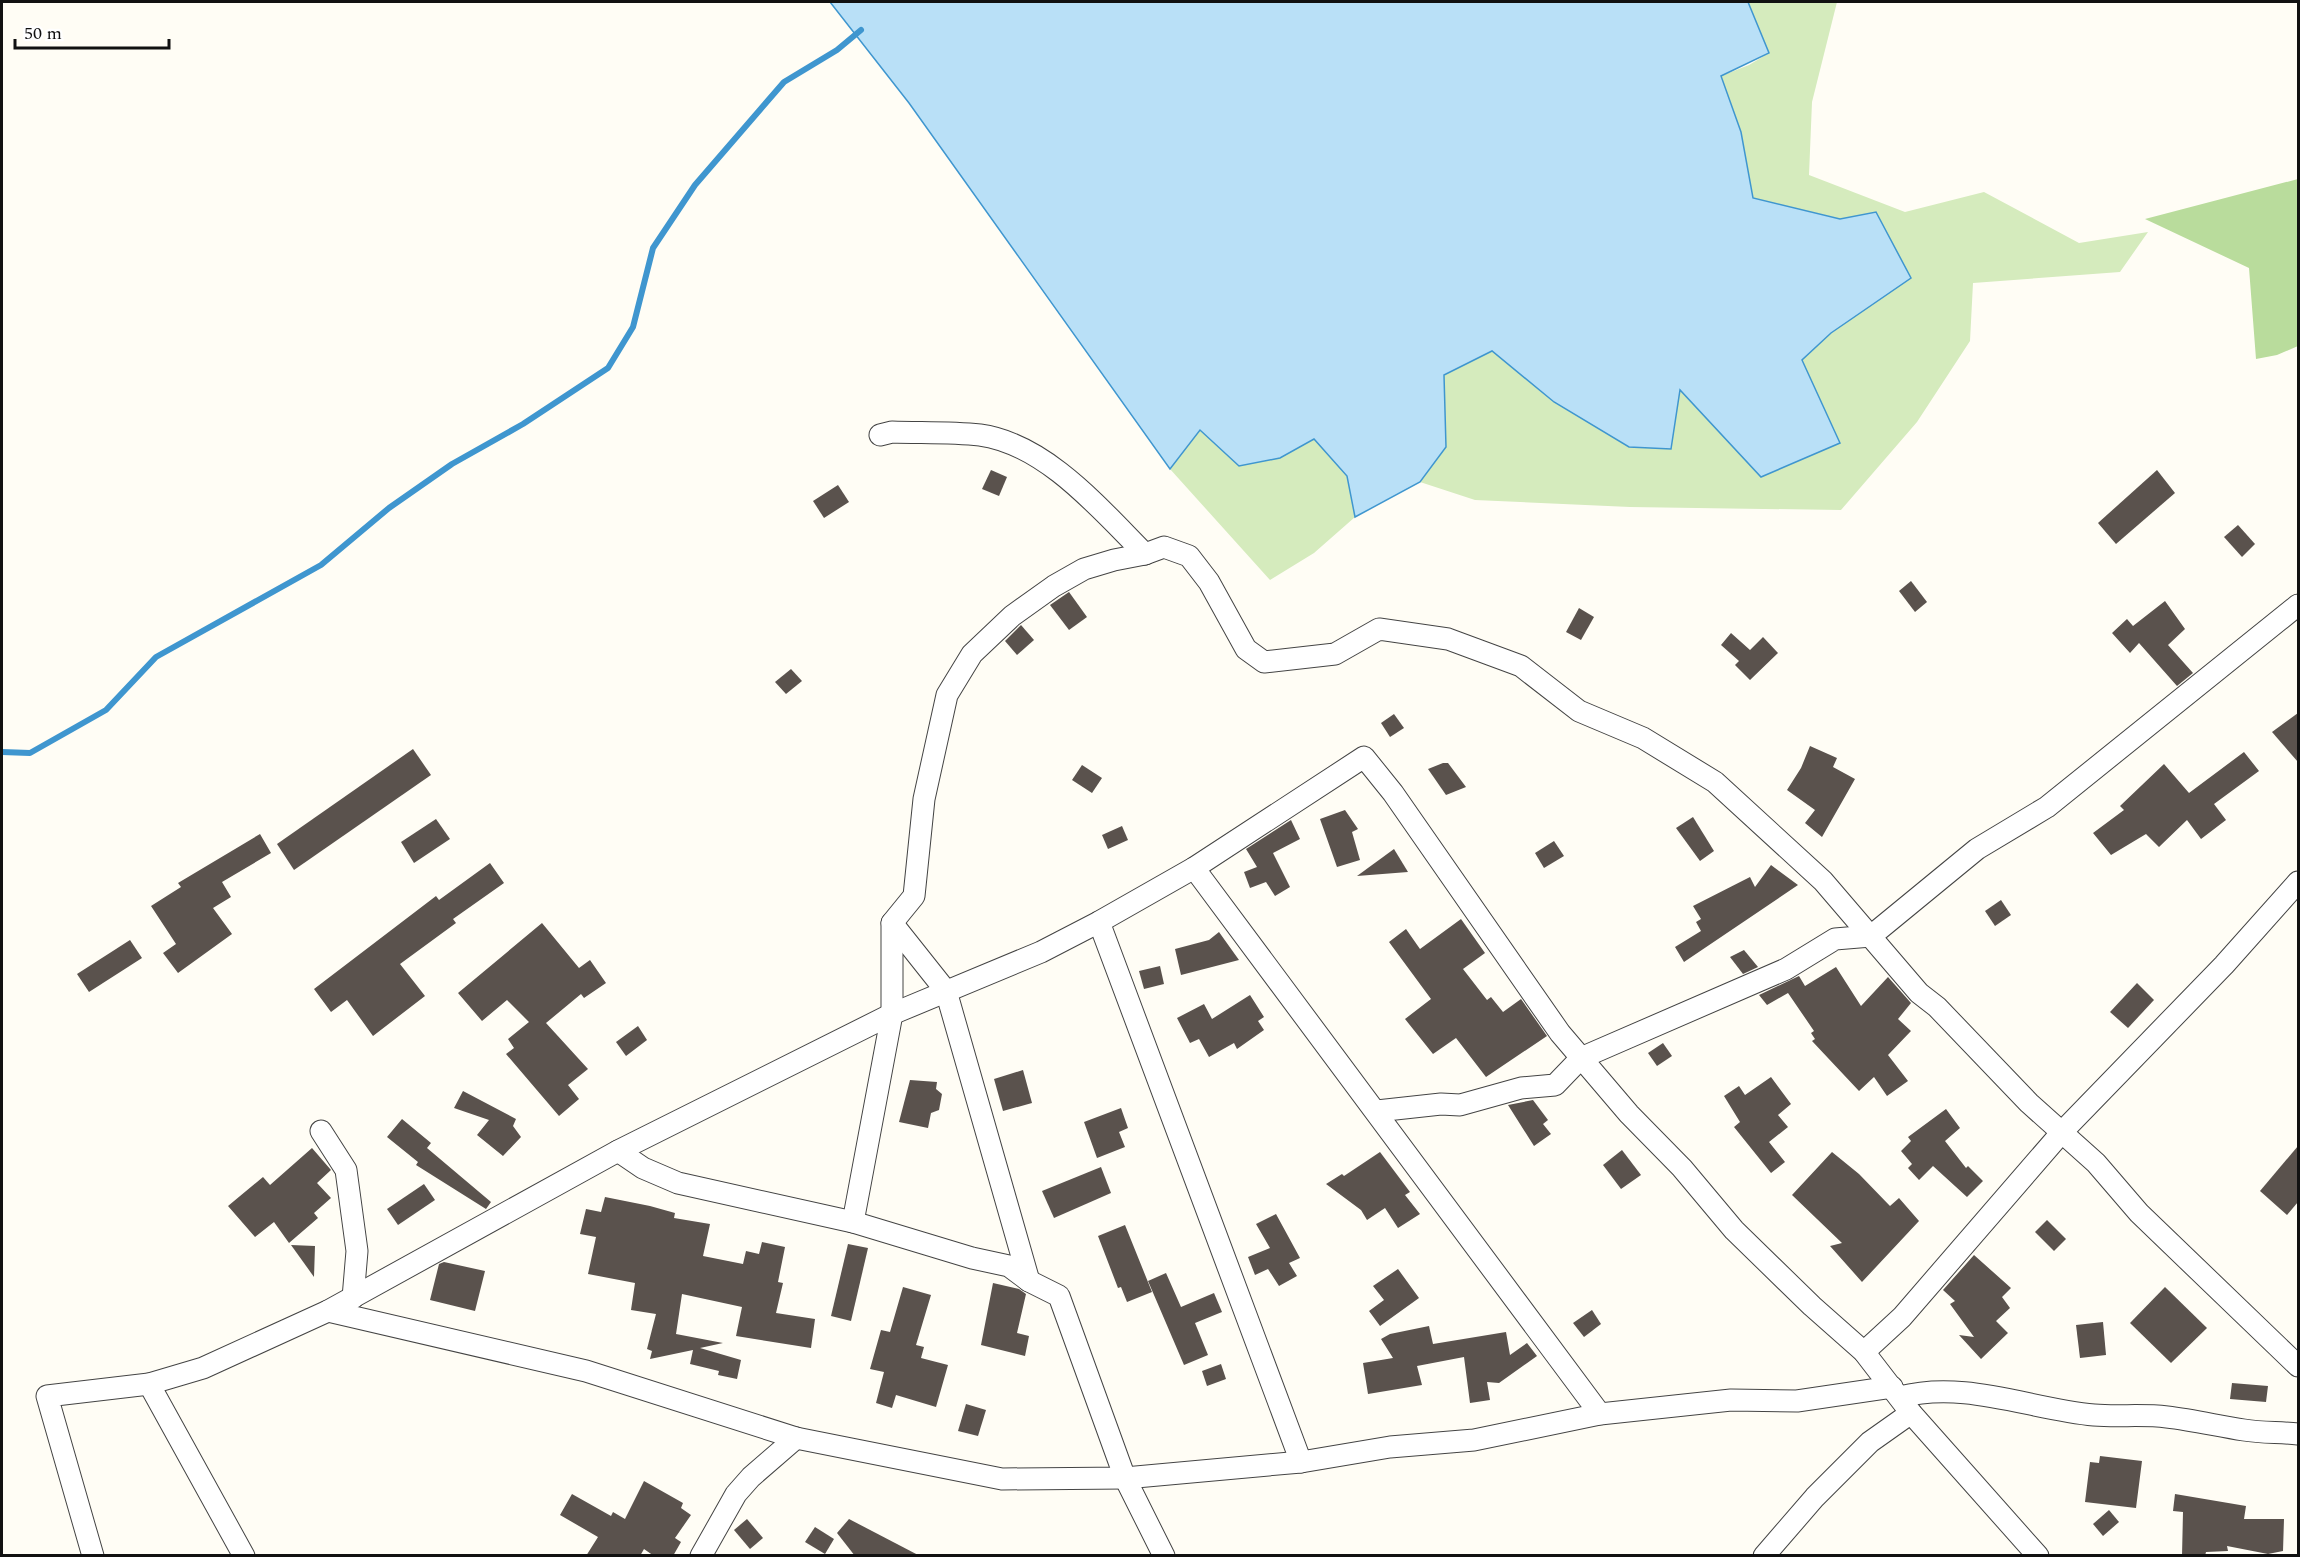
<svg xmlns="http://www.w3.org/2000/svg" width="2300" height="1557" viewBox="0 0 2300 1557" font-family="Spectral,serif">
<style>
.green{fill:#d5ebbd}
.forest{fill:#b9dc9c}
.water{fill:#b9e0f7;stroke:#3f96cf;stroke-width:1.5}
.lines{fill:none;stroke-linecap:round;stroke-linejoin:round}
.stream{stroke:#3f96cf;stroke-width:6}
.building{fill:#5a524d}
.minor-casing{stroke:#444;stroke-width:23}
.minor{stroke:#fff;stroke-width:21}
</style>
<rect width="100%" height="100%" fill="#fffdf5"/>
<g class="green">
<path d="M1748,2H1837L1812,102L1809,175L1905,212L1984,192L2079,243L2148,232L2120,272L1973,283L1970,341L1917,422L1841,510L1630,507L1475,500L1420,482L1446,447L1444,375L1492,351L1554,402L1679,389L1761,477L1802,360L1831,333L1876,212L1841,219L1753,198L1741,132L1721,76L1749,65L1769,53Z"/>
<path d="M1200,430L1280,458L1314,439L1347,476L1355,517L1314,553L1270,580L1170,469Z"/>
</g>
<path class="forest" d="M2298,179V346L2277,355L2256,359L2249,268L2145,219Z"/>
<path class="water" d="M830,2H1748L1769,53L1721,76L1741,132L1753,198L1840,219L1876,212L1911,278L1831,333L1802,360L1840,443L1761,477L1680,390L1671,449L1629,447L1554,402L1492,351L1444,375L1446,447L1420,482L1355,517L1347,476L1314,439L1280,458L1239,466L1200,430L1170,469L909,103Z"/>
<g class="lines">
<path class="stream" d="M2,752L30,753L106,710L156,657L321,565L389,508L452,464L523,424L608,368L633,327L653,248L695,185L784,82L837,50L861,30"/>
</g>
<g class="building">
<path d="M991,470L1007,477L999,496L982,489Z"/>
<path d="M2157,470L2175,493L2116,544L2098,523Z"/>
<path d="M838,485L849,502L824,518L813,501Z"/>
<path d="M2238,525L2255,544L2242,557L2224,537Z"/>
<path d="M1911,581L1927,602L1915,612L1899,591Z"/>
<path d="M1069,592L1087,617L1069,630L1050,605Z"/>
<path d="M2165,601L2185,629L2168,645L2193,673L2177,686L2139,643L2130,653L2112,633L2127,619L2133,626Z"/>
<path d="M1579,608L1594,617L1581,640L1566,632Z"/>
<path d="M1021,625L1034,640L1017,655L1005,641Z"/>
<path d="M1731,633L1750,650L1763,637L1778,653L1750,680L1735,665L1739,661L1721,645Z"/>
<path d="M791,669L802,681L786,694L775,682Z"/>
<path d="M2298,713V762L2272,732Z"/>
<path d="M1394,714L1404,728L1390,737L1381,723Z"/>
<path d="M1810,746L1837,758L1833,767L1855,779L1822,837L1805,823L1815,810L1787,790L1801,768Z"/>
<path d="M413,749L431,775L294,870L277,844Z"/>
<path d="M2244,752L2259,771L2214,804L2226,820L2201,839L2187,820L2159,847L2146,834L2111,855L2093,833L2124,810L2120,806L2164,764L2189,793Z"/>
<path d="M1443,763H1448L1466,787L1446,795L1428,769Z"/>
<path d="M1082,765L1102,778L1092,793L1072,780Z"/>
<path d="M1345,810L1358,829L1352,832L1360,860L1337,867L1320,819Z"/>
<path d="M1693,817L1714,851L1700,861L1676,828Z"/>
<path d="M436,819L450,839L414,863L401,842Z"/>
<path d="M1291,820L1300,839L1273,853L1290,887L1275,896L1266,882L1250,888L1244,872L1257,867L1246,849Z"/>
<path d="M1122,826L1128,840L1108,849L1102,835Z"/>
<path d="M260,834L271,853L222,882L231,897L213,908L232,934L178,973L163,953L176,944L151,906L181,887L178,883Z"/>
<path d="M1554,841L1564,856L1544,868L1535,853Z"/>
<path d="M1394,849L1408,872L1357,876Z"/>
<path d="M490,863L504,883L453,919L456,923L400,964L425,996L373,1036L347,1000L331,1012L314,989L436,896L439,900Z"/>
<path d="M1771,865L1798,885L1684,962L1675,947L1701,931L1696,922L1701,919L1693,906L1750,877L1755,887Z"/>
<path d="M2001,900L2011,915L1995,926L1985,911Z"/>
<path d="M1461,919L1485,953L1463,969L1487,1000L1491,997L1503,1012L1521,999L1547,1036L1486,1077L1456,1038L1433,1054L1405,1019L1431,999L1389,942L1406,929L1420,949Z"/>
<path d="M542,923L579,968L590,960L606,983L584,998L581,994L546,1023L588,1069L568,1085L579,1099L559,1116L506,1054L514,1048L508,1039L529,1022L507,1000L482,1021L458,993Z"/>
<path d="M1219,932L1239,960L1181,975L1175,949L1209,940Z"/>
<path d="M130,940L142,958L89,992L77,974Z"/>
<path d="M1744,950L1758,967L1743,974L1730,957Z"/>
<path d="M1160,966L1164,984L1144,989L1139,971Z"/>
<path d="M1836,967L1861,1006L1888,977L1911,1003L1898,1019L1911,1031L1888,1055L1908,1081L1887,1096L1874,1077L1859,1091L1812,1041L1815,1039L1811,1033L1814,1031L1788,993L1767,1005L1759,995L1799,976L1805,986Z"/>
<path d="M2137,983L2154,1000L2128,1028L2110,1012Z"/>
<path d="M1250,995L1264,1017L1258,1021L1264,1030L1237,1049L1234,1043L1209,1057L1199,1039L1190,1043L1177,1018L1204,1004L1212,1019Z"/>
<path d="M638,1026L647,1040L626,1056L616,1042Z"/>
<path d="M1663,1043L1672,1056L1657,1066L1648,1053Z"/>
<path d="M1023,1070L1032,1103L1003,1111L994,1079Z"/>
<path d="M1771,1077L1791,1104L1778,1115L1788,1127L1769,1142L1785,1162L1771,1173L1734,1127L1740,1122L1724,1096L1739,1086L1745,1095Z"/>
<path d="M910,1080L937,1082L936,1089L942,1094L939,1110L931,1113L928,1128L899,1122Z"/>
<path d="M463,1091L516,1119L513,1126L521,1137L503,1156L477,1135L489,1120L454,1108Z"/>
<path d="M1533,1100L1548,1120L1543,1124L1551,1134L1534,1146L1508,1105Z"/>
<path d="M1121,1108L1128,1128L1119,1132L1125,1147L1097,1158L1084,1122Z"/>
<path d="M1946,1109L1960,1128L1945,1141L1966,1168L1968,1166L1983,1181L1967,1197L1933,1166L1919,1180L1908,1168L1912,1164L1901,1151L1911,1141L1908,1137Z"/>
<path d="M402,1119L431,1143L427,1148L491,1202L486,1209L416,1165L418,1162L387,1137Z"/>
<path d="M2298,1146V1202L2287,1215L2260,1191Z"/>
<path d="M312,1148L331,1170L317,1183L331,1198L314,1213L318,1218L289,1243L274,1222L255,1237L228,1206L263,1177L270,1185Z"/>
<path d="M1622,1150L1641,1175L1621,1189L1603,1165Z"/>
<path d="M1380,1152L1410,1192L1405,1195L1420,1214L1398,1228L1385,1208L1367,1220L1361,1210L1326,1184L1342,1174L1344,1176Z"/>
<path d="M1832,1152L1859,1174L1890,1206L1899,1198L1919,1221L1862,1282L1830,1246L1842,1243L1792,1195Z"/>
<path d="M1101,1167L1111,1193L1054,1218L1042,1191Z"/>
<path d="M424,1184L435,1200L398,1225L387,1209Z"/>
<path d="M605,1197L650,1206L675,1213L674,1218L710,1224L703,1256L743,1264L746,1251L759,1254L762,1242L785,1247L778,1282L783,1283L776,1313L815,1319L811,1348L736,1336L742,1307L682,1294L676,1334L723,1343L700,1348L741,1360L737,1379L718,1375L719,1371L690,1364L693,1350L650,1359L652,1351L647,1349L656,1314L631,1310L635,1283L588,1274L596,1237L580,1234L586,1209L601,1212Z"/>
<path d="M1276,1214L1300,1258L1289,1263L1297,1276L1279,1286L1268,1269L1255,1275L1248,1257L1270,1248L1256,1224Z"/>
<path d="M2047,1220L2066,1239L2054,1251L2035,1232Z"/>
<path d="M1125,1225L1152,1292L1127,1302L1121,1287L1118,1288L1098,1236Z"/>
<path d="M848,1244L868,1248L851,1321L831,1316Z"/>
<path d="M291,1245L315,1246L314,1277Z"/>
<path d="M1974,1255L2011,1288L2002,1297L2010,1308L1996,1321L2008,1333L1981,1359L1959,1335L1974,1337L1950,1304L1955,1301L1943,1290Z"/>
<path d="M444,1262L485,1271L475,1311L430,1300L439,1264Z"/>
<path d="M1398,1269L1419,1298L1380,1326L1369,1311L1384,1300L1373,1286Z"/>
<path d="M1166,1273L1181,1307L1214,1293L1222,1312L1195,1323L1208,1355L1184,1365L1148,1281Z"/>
<path d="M993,1283L1019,1289L1026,1294L1017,1333L1029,1336L1025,1356L981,1345Z"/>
<path d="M903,1287L931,1295L916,1345L924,1347L921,1358L948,1365L936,1407L896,1395L892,1408L876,1403L884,1372L870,1369L881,1330L890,1332Z"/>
<path d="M2165,1287L2207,1328L2171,1363L2130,1323Z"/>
<path d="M1592,1310L1601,1324L1584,1337L1573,1323Z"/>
<path d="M2103,1322L2106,1355L2080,1358L2076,1325Z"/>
<path d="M1429,1326L1433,1344L1506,1332L1510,1355L1527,1343L1537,1356L1499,1383L1487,1382L1490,1400L1470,1403L1464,1357L1417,1366L1422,1385L1368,1394L1363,1363L1393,1358L1381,1339L1390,1334Z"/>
<path d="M1221,1364L1226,1379L1207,1386L1202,1371Z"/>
<path d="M2232,1383L2268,1386L2266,1402L2230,1399Z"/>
<path d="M966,1404L986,1410L978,1436L958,1431Z"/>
<path d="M2100,1456L2142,1461L2136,1508L2085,1502L2090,1462L2099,1463Z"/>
<path d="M644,1481L683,1503L681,1508L691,1515L675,1538L681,1542L673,1556H654L644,1549L640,1556H586L598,1537L560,1515L572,1494L611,1516L613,1512L625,1519Z"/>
<path d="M2175,1494L2246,1506L2244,1519H2284L2283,1551L2268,1554L2227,1546L2228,1551L2206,1552L2205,1556H2182L2183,1512L2173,1511Z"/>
<path d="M2109,1510L2119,1522L2103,1536L2093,1524Z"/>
<path d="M747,1519L763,1538L750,1549L734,1530Z"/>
<path d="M849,1519L920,1556H855L837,1533Z"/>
<path d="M815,1527L834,1539L825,1554L805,1542Z"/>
</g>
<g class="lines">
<defs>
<g id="minor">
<path d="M880,435L892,432C921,433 951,432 980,435C1046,444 1101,510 1145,554L1164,547L1189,556L1209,582L1246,649L1264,662L1335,654L1379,629L1448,639L1521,666L1579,711L1643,738L1715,782L1823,881L1919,993L1937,1007L2029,1103L2096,1163L2139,1213L2298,1366"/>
<path d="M1194,868L1600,1414"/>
<path d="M1099,922L1301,1462"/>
<path d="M892,923L946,991L1029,1281"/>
<path d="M1377,1111L1441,1104L1460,1105L1521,1088L1555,1085L1581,1058L1786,969L1835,939L1871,936L1977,849L2047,807L2298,605"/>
<path d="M321,1131L346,1170L357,1251L353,1298"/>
<path d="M618,1151L643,1168L678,1183L853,1222L972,1258L1009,1266L1029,1281L1059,1296L1125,1478L1164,1556"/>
<path d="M853,1222L892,1014V923L914,896L924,799L947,695L972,654L1012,616L1054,586L1084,569L1114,560L1145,554"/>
<path d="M328,1311L586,1371L796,1438L1002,1479L1125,1478L1301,1462L1390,1447L1474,1440L1600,1414L1731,1400L1797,1401L1892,1387"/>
<path d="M1864,1352L1902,1317L2062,1132L2224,965L2298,882"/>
<path d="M149,1384L244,1556"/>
<path d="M1900,1397C1965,1380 2029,1409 2094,1415C2118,1417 2143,1414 2167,1417C2193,1420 2218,1426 2244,1430C2262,1433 2280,1432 2298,1434"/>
<path d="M93,1556L47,1396L149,1384L203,1368L328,1311L618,1151L892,1014L1041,952L1099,922L1194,868L1364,757L1393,793L1560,1033L1629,1114L1682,1168L1734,1230L1812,1306L1864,1352L1911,1413L2038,1556"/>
<path d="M701,1556L736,1494L751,1477L796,1438"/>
<path d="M1764,1556L1815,1497L1870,1442L1911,1413"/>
</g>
</defs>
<use href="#minor" class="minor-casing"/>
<use href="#minor" class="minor"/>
</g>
<rect width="2300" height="1557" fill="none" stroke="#111111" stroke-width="6"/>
<path d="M15 39v9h154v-9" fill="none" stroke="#111111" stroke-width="3"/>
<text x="24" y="39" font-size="18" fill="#111111" stroke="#ffffff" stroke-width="4.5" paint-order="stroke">50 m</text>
</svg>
